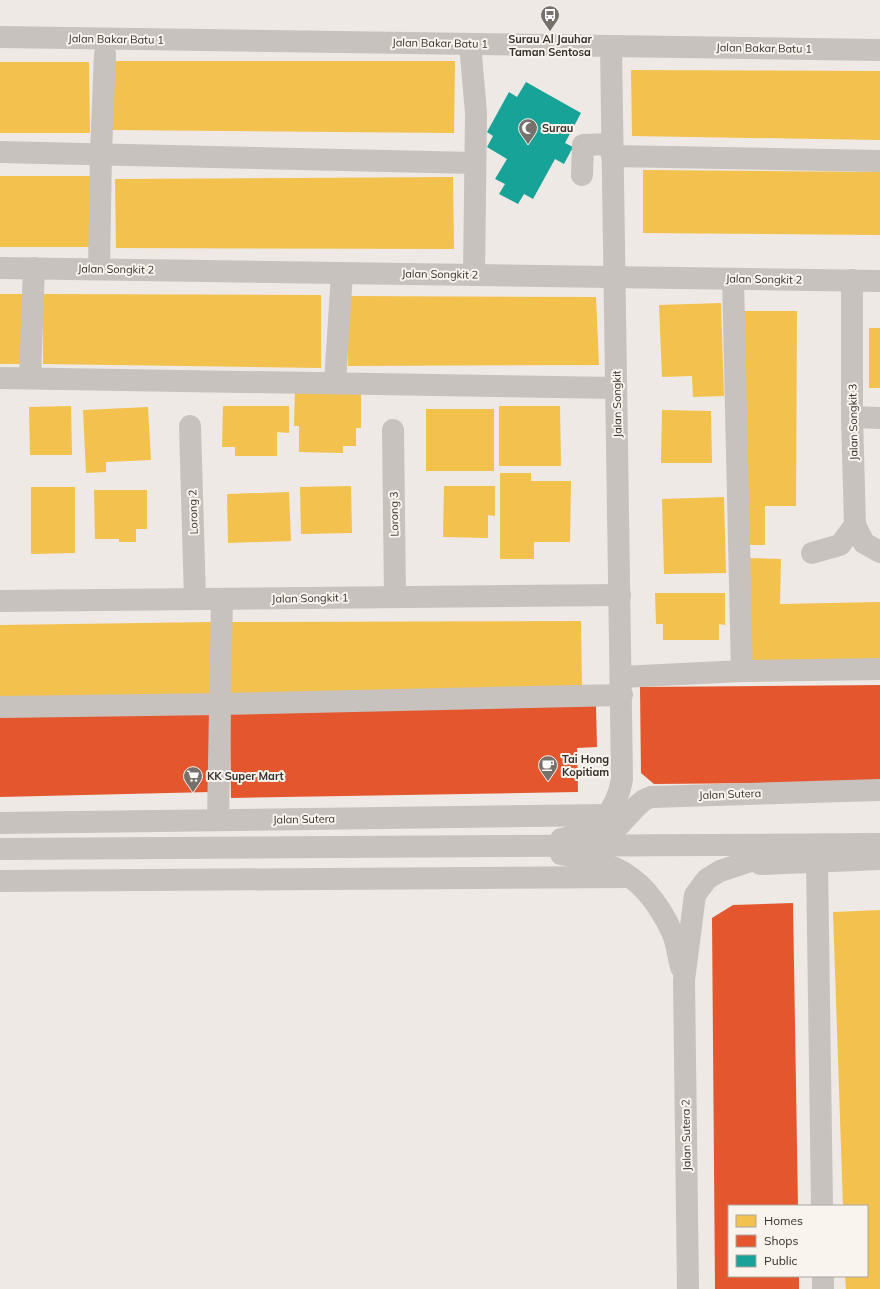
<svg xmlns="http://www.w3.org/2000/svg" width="880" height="1289" viewBox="0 0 880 1289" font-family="Mulish,sans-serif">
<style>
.homes{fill:#f2c14e}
.shops{fill:#e4572e}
.public{fill:#17a398}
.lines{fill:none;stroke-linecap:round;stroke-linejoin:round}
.minor{stroke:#c7c2bd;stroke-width:22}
.labels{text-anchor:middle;stroke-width:4;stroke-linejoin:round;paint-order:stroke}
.street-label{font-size:11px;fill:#37302b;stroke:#f9f4ed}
.poi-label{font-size:11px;font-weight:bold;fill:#37302b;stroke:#f9f4ed;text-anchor:start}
</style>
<rect width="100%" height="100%" fill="#eee9e4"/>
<g class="homes">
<path d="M112,61H455L454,133L112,130Z"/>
<path d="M0,62H89L90,133H0Z"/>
<path d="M631,70L880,71V140L632,136Z"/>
<path d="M643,170L880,172V235L643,233Z"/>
<rect x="0" y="176" width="90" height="71"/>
<path d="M453,177L454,249L116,248L115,179Z"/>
<rect x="0" y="294" width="25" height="70"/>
<path d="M43,294L321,295V368L43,364Z"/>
<path d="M348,296L596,297L599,365L348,366Z"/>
<path d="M721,303L724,396L693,397L692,376L662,377L659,305Z"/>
<path d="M742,311H797L796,506H765V545H741Z"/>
<rect x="869" y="328" width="11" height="60"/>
<path d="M295,388L361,389V428H356V446H343V453L299,452V426H294Z"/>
<path d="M71,406L72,455H30L29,407Z"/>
<path d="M223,406H289V433L277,432V456H235V447H222Z"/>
<path d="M499,406H560L561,466H499Z"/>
<path d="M148,407L151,460L106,462V472L86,473L83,410Z"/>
<rect x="426" y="409" width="68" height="62"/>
<path d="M662,410L711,411L712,463H661Z"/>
<path d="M500,473H531V481H571L570,542H534V559H500Z"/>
<path d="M351,486L352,533L301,534L300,487Z"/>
<path d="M444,486H495V516L488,515V538L443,537Z"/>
<path d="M31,487H75V553L31,554Z"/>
<path d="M94,490H147V529H136V542H119V539H95Z"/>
<path d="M289,492L291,541L228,543L227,494Z"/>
<path d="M724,497L726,573L664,574L662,499Z"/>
<path d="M744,558L781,559L780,604L880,602V667H744Z"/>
<path d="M655,593H725V625L719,624V640H663V624H656Z"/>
<path d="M581,621L582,690L230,694L229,622Z"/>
<path d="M211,622L212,694L0,697V625Z"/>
<path d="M880,910V1289H846L845,1276H867V1206H843L833,912Z"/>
</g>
<g class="shops">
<path d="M880,685V782L654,784L641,773L640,687Z"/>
<path d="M596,705L597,747L577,748L578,792L231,798L230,711Z"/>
<path d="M210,713L211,792L0,797V715Z"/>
<path d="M793,903L798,1206H729V1276H799V1289H715L712,918L733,905Z"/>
</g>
<path class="public" d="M526,82L581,113L565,143L573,147L564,164L555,159L533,199L524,194L518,204L499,194L505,184L495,179L507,159L487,147L493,136L487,132L509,92L517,97Z"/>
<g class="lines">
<g class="minor">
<path d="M0,37L880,50"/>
<path d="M470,44L476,113L474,275"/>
<path d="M0,152L475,163"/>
<path d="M612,156L880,161"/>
<path d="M582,175L583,145L612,144"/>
<path d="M0,268L880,281"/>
<path d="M99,269L101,153L105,54"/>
<path d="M852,280V417L855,525L864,543L880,552"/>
<path d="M0,378L616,388"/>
<path d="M30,378L34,268"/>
<path d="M335,383L342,273"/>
<path d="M852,417L880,418"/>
<path d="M190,426L195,599"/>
<path d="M393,430L395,597"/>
<path d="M812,553L840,545L855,525"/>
<path d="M0,601L620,595"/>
<path d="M742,671L880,669"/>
<path d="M621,677L742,671L733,279"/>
<path d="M0,707L220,704L622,695"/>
<path d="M218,820L222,599"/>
<path d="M0,823L608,815"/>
<path d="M561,839C596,833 616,814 622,779L611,46"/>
<path d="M600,846L638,805L644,800L651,797L880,790"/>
<path d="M0,849L880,844"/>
<path d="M561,854C579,858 598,861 615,868C641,880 660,906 672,932C677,942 678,956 681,967"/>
<path d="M817,862L822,1206"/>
<path d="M760,864L880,859"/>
<path d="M0,881L629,877"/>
<path d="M823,1276V1289"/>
<path d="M688,1289L684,980L695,895L707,879L720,871L781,851"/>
</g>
</g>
<defs>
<symbol id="bus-pin" viewBox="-11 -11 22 30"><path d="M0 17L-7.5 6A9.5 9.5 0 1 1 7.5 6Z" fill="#77716c" stroke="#f9f4ed"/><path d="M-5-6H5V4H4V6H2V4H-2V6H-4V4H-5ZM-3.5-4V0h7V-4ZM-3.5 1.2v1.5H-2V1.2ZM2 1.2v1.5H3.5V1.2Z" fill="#fff"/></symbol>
<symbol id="mosque-pin" viewBox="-11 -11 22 30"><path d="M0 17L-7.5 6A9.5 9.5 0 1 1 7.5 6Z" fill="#77716c" stroke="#f9f4ed"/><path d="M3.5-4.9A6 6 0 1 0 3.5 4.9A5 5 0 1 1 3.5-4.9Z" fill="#fff"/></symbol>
<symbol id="cafe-pin" viewBox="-11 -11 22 30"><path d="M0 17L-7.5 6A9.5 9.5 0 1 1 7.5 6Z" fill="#77716c" stroke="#f9f4ed"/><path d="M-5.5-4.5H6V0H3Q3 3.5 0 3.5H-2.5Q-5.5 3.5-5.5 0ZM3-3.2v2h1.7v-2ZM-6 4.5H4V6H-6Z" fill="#fff"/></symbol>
<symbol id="supermarket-pin" viewBox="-11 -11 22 30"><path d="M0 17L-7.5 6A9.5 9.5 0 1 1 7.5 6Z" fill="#77716c" stroke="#f9f4ed"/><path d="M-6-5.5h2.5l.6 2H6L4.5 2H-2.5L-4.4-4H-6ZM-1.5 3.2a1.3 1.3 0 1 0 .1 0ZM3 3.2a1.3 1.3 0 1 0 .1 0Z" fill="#fff"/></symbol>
</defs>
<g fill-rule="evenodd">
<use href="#bus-pin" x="539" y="4" width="22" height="30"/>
<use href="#mosque-pin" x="517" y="117" width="22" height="30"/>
<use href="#cafe-pin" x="537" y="754" width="22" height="30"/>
<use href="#supermarket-pin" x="182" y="765" width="22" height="30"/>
</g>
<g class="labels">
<g class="street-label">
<text transform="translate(116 39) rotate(1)" y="4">Jalan Bakar Batu 1</text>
<text transform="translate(440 43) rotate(1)" y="4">Jalan Bakar Batu 1</text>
<text transform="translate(764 48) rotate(1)" y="4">Jalan Bakar Batu 1</text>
<text transform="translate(116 269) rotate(1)" y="4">Jalan Songkit 2</text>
<text transform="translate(440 274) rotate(1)" y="4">Jalan Songkit 2</text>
<text transform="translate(764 279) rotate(1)" y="4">Jalan Songkit 2</text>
<text transform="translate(617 404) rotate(-91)" y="4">Jalan Songkit</text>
<text transform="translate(853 422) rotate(-91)" y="4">Jalan Songkit 3</text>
<text transform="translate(193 512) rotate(-92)" y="4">Lorong 2</text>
<text transform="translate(394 514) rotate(-91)" y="4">Lorong 3</text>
<text transform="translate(310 598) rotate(-1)" y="4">Jalan Songkit 1</text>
<text transform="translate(730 794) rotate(-2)" y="4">Jalan Sutera</text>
<text transform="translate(304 819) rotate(-1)" y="4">Jalan Sutera</text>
<text transform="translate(686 1135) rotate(-91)" y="4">Jalan Sutera 2</text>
</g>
<g class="poi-label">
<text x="550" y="43" text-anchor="middle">Surau Al Jauhar<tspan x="550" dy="13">Taman Sentosa</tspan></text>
<text x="542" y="132">Surau</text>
<text x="562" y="763">Tai Hong<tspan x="562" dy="13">Kopitiam</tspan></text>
<text x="207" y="780">KK Super Mart</text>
</g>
</g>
<rect x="728" y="1205" width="140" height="72" fill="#f9f4ed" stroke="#aba69f"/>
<rect x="736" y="1215" width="20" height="12" fill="#f2c14e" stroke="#aba69f"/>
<text x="764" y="1225" font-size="12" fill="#37302b">Homes</text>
<rect x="736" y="1235" width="20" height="12" fill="#e4572e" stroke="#aba69f"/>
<text x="764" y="1245" font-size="12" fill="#37302b">Shops</text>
<rect x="736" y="1255" width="20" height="12" fill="#17a398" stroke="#aba69f"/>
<text x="764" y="1265" font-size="12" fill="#37302b">Public</text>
</svg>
